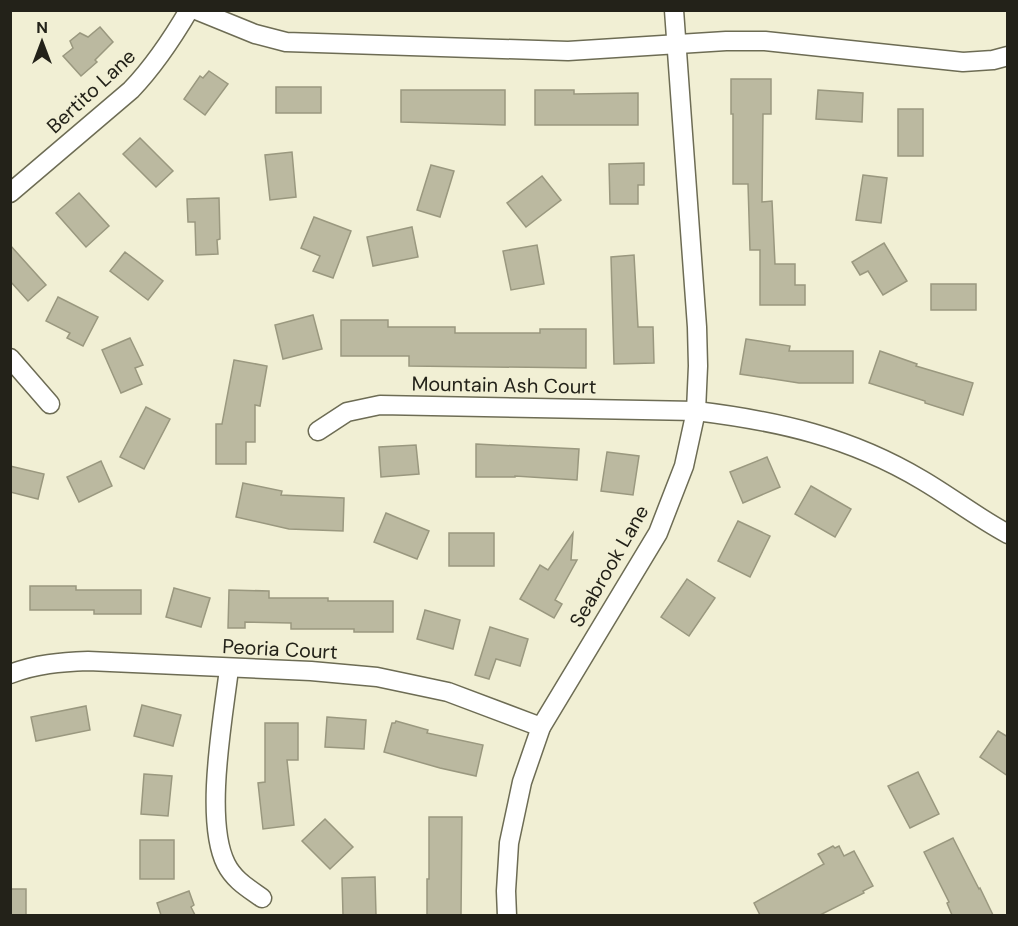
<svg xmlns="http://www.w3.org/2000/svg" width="1018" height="926" viewBox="0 0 1018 926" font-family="'DM Sans',sans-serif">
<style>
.building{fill:#bbb9a0;stroke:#9a987f;stroke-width:1.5}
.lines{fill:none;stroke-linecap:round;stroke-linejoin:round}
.minor-casing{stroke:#6d6c54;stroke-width:21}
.minor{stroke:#fff;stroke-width:18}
.labels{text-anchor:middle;stroke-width:4.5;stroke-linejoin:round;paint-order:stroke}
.street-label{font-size:20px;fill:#232219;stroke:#f1efd4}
</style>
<rect width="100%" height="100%" fill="#f1efd4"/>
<g class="building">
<path d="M100,27L113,42L95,60L97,62L81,76L63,56L73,48L70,41L80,33L88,37Z"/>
<path d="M209,71L228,84L205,115L184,99L200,76L203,78Z"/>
<path d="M731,79H771V114H763L762,202L772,201L775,264H795V285H805V305H760V250H750L748,184H733V114H731Z"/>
<rect x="276" y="87" width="45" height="26"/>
<path d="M401,90H505V125L401,122Z"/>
<path d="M535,90H574V94L638,93V125H535Z"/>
<path d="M818,90L863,93L862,122L816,119Z"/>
<rect x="898" y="109" width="25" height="47"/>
<path d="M140,138L173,171L156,187L123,154Z"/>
<path d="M292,152L296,197L270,200L265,155Z"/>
<path d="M644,163V185H638V204H610L609,164Z"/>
<path d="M431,165L454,171L440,217L417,210Z"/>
<path d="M863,175L887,178L881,223L856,220Z"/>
<path d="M542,176L561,200L526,227L507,203Z"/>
<path d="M79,193L109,226L86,247L56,213Z"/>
<path d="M219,198L220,239L217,240L218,254L196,255L195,222H188L187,199Z"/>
<path d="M314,217L351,231L333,278L313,271L320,256L301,248Z"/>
<path d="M412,227L418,257L373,266L367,237Z"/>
<path d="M884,243L907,281L883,295L868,271L860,275L852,262Z"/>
<path d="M10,245L46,285L28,301L10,281Z"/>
<path d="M537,245L544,284L511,290L503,251Z"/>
<path d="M125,252L163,281L148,300L110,271Z"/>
<path d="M634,255L638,327H653L654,363L614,364L611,257Z"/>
<rect x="931" y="284" width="45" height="26"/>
<path d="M58,297L98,317L83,346L67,338L70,333L46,321Z"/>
<path d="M313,315L322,349L283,359L275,325Z"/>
<path d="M341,320H388V327H455V333H540V329H586V368L409,366V356H341Z"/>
<path d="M130,338L143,365L135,368L142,384L121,393L102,350Z"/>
<path d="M746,339L790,346L789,351H853V383H799L740,374Z"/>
<path d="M880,351L917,364L916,366L973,383L963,415L925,403V401L869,383Z"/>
<path d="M234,360L267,366L260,406L255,405V442H246V464H216V424H222Z"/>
<path d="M146,407L170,419L144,469L120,457Z"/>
<path d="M476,444L579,449L577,480L515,476V477H476Z"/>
<path d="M416,445L419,474L381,477L379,447Z"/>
<path d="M607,452L639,456L633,495L601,491Z"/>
<path d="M767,457L780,487L743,503L730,472Z"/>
<path d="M101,461L112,486L79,502L67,477Z"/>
<path d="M10,466L44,474L38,499L10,492Z"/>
<path d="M243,483L282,491L281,495L344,498L343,531L289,529L236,517Z"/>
<path d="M811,486L851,509L835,537L795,514Z"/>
<path d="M386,513L429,531L417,559L374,542Z"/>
<path d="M738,521L770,536L750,577L718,561Z"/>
<rect x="449" y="533" width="45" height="33"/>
<path d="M573,533L571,560H577L555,600L562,604L554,618L520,599L540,565L548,570Z"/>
<path d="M687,579L715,598L689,636L661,617Z"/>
<path d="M30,586H76V590H141V614H94V610H30Z"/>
<path d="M174,588L210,598L201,627L166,617Z"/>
<path d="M229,590L269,591V598H328V601H393V632H354V629H291V623L245,622V628H228Z"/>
<path d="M425,610L460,620L453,649L417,639Z"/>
<path d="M490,627L528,639L520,666L496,659L489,679L475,675Z"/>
<path d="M142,705L181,715L173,746L134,736Z"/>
<path d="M86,706L90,730L36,741L31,717Z"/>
<path d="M327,717L366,720L364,749L325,747Z"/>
<path d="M396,721L428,730L427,733L483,745L476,776L440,768L384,752L392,723H395Z"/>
<path d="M265,723H298V760H287L294,825L263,829L258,783L265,782Z"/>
<path d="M998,731L1008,737V776L980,757Z"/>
<path d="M918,772L939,814L910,828L888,786Z"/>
<path d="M144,774L172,776L168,816L141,814Z"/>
<path d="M429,817H462L461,915H427V879H429Z"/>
<path d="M325,819L353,847L330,869L302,841Z"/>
<path d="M953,838L979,889L980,888L993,915H952L947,903L949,902L924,852Z"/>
<rect x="140" y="840" width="34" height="39"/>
<path d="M833,846L835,848L839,846L844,856L854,851L873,886L863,891L864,893L820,915H760L754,903L824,864L818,854Z"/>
<path d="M375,877L376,915H343L342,878Z"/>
<rect x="10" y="889" width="16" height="26"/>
<path d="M189,891L194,905L191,907L195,915H161L157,903Z"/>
</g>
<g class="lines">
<defs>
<g id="minor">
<path d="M196,10L255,34L286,42L568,51L726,41H765L963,62L993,60L1008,56"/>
<path d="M10,193L131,90C154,66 172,39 189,10"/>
<path d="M10,358L50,404"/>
<path d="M318,431L347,412L380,405L696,411C778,421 850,437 922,480C951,497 978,518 1008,534"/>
<path d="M229,669C223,719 204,820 226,864C234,880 248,888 262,898"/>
<path d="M10,674C36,664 61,662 88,661L311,671L377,677L448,692L541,727"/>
<path d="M507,916L506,891L509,843L522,782L541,727L658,533L684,466L696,411L698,366L697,327L674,10"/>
</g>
</defs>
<use href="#minor" class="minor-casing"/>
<use href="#minor" class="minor"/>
</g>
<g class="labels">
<g class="street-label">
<text transform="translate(91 91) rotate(-43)" y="7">Bertito Lane</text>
<text transform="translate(504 385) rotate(1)" y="7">Mountain Ash Court</text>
<text transform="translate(609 566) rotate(-60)" y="7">Seabrook Lane</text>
<text transform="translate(280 649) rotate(3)" y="7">Peoria Court</text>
</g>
</g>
<rect width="1018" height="926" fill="none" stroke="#232219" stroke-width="24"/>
<g transform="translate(42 42)" stroke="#f1efd4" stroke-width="4.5" paint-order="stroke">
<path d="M0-4.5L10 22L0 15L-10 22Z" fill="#232219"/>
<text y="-9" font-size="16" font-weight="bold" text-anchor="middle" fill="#232219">N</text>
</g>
</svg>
